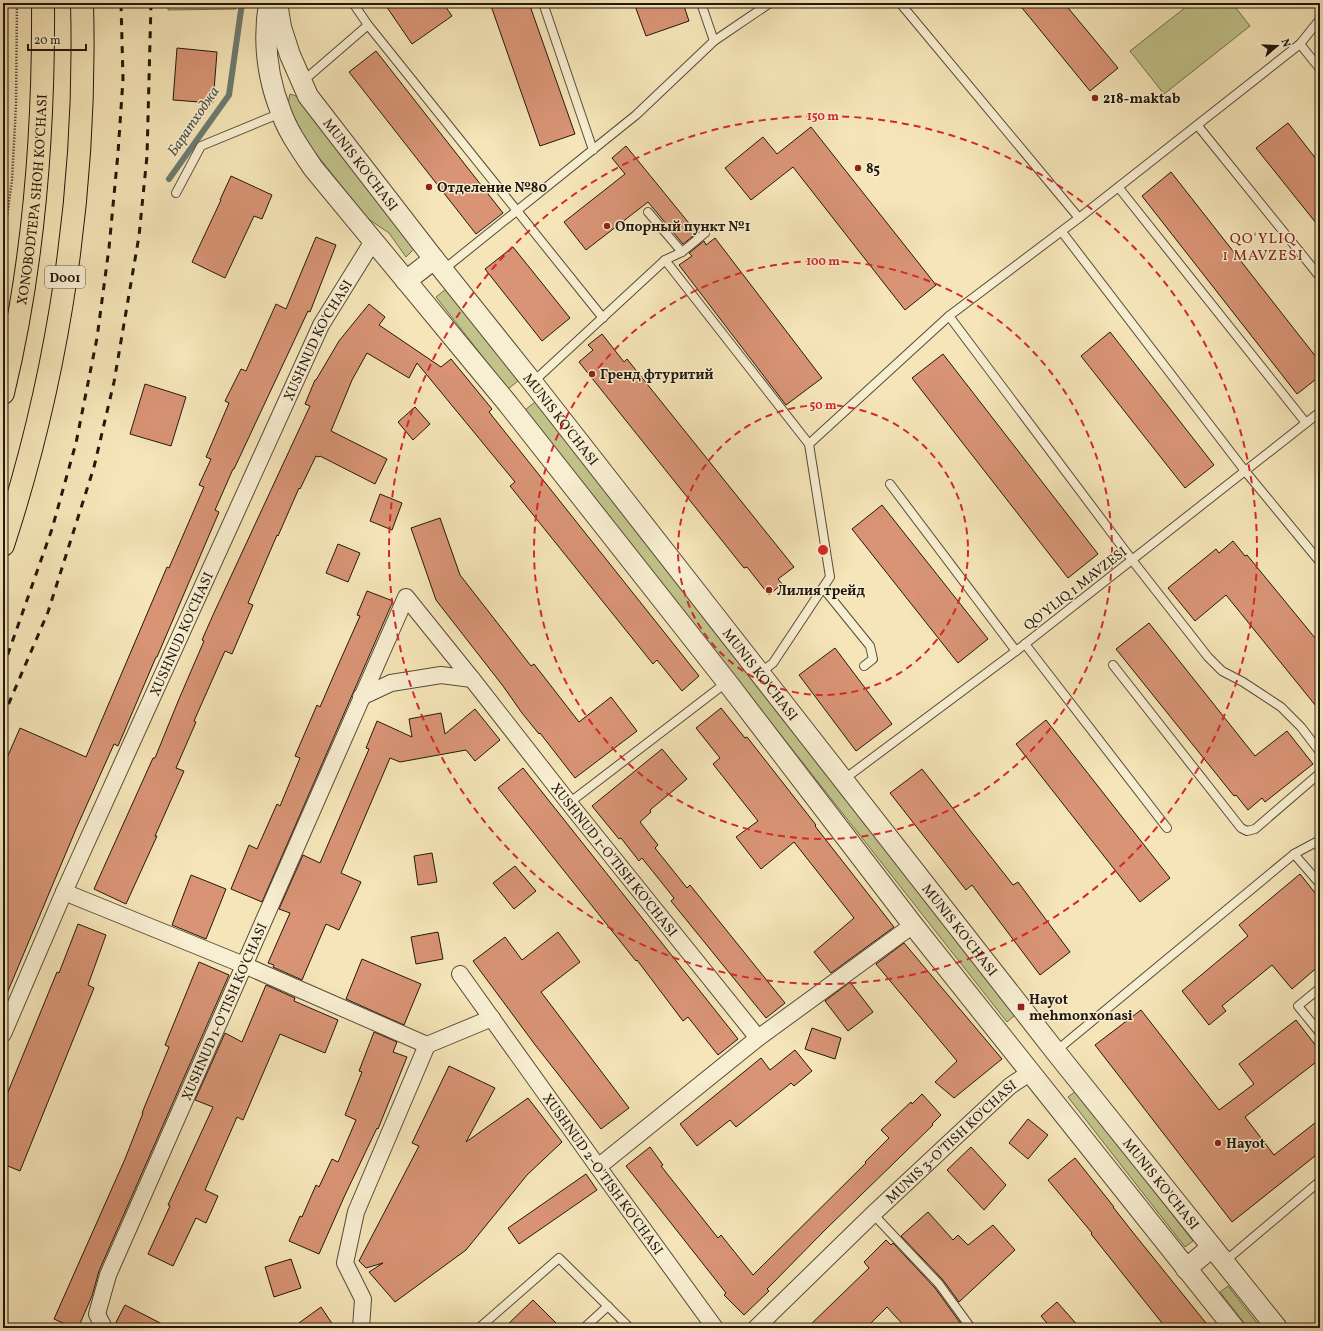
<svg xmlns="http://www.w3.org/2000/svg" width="1323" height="1331" viewBox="0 0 1323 1331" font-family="Vollkorn,serif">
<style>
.green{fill:#c1c38b;stroke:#726e4c}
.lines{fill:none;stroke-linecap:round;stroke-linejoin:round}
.stream{stroke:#6c7c71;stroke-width:6}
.building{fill:#d89475;stroke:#23180c}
.service-casing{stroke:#584b37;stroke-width:10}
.minor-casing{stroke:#584b37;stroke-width:18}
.tertiary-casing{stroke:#584b37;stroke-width:22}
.trunk-casing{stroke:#23180c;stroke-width:24}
.path{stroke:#23180c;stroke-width:2.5;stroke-dasharray:1 2;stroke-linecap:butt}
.service{stroke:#f8eed1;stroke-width:8}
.minor{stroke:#f8eed1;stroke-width:16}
.tertiary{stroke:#f8eed1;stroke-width:20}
.trunk{stroke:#f5e5b8;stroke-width:22}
.rail{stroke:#23180c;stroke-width:3;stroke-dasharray:7 7;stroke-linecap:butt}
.ring{fill:none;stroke:#d62828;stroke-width:2;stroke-dasharray:7 5}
.poi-dot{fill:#8f2418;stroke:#f8eed1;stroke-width:1.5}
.labels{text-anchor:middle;stroke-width:3;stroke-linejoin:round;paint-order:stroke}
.shield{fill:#f8eed1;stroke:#635847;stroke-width:1}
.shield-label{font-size:13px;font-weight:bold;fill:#23180c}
.poi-label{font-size:14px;font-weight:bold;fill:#23180c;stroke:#f8eed1;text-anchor:start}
.street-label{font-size:14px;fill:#23180c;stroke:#f8eed1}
.water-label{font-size:15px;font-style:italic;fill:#4e5247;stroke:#f8eed1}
.neighbourhood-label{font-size:15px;letter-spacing:1px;fill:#7a1f14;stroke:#f8eed1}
.centre{fill:#d62828;stroke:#f8eed1;stroke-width:2}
.ring-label{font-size:12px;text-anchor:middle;font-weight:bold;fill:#d62828;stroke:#f8eed1;stroke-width:3;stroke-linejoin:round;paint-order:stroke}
</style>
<rect width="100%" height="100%" fill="#f5e5b8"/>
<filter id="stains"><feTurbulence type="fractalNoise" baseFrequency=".005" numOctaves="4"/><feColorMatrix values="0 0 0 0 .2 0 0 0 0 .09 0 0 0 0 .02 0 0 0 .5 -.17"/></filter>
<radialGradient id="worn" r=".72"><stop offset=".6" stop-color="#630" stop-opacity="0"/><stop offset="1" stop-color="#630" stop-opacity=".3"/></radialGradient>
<g class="green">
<path d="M168,3H236V9L168,10Z"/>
<path d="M1191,3H1232L1250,26L1164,94L1130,51Z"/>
<path d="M290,94L299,97L415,248L406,257L389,233L367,218L302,136L288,103Z"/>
<path d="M446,289L518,381L508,389L436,297Z"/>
<path d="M535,402L1015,1015L1007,1022L525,410Z"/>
<path d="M1076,1091L1193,1241L1185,1247L1068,1097Z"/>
<path d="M1228,1286L1261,1328H1248L1220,1292Z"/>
</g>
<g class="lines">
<path class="stream" d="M169,179L229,95L242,3"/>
</g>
<g class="building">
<path d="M384,3H443L452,16L412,44Z"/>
<path d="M490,3H529L575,134L540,146Z"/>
<path d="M634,3H683L689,21L646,36Z"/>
<path d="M1018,3H1064L1118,68L1090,91Z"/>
<path d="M177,48L217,52L213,103L173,100Z"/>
<path d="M376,51L503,213L476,234L349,72Z"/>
<path d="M1288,123L1320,164V228L1256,148Z"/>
<path d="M811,127L936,285L905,310L793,167L751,200L725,168L763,137L777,154Z"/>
<path d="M626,146L697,233L683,244L648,202L586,250L564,222L625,174L612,158Z"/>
<path d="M1171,172L1320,362V376L1297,394L1142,196Z"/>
<path d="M231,176L272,195L262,219L254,216L225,278L192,262L221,200H220Z"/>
<path d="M316,237L336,245L310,312L308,311L234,469H233L215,510L219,512L157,657H156L118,746L114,744L76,829L3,1003V767L20,728L86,757L167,567L169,568L204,487L199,485L211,459L206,457L229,403L225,401L241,369L246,371L276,304L286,309Z"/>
<path d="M715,238L822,378L786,405L679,265L692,256L689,253L704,241L706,245Z"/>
<path d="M513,247L570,318L542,341L485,269Z"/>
<path d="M369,304L385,317L379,325L441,367L451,359L492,409L489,412L699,676L682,691L657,660L653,664L510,486L515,482L417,363L409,378L367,353L352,380L331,431L387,459L375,484L320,456L319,457L316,456L300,489L299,488L278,536L277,535L248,603L253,605L232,654L225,651L194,721L196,722L176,768L184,771L155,836H157L126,904L94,889L153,758H155L179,699L204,641L202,640L213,615L310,406L305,404L315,380H316L339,341Z"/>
<path d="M1110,332L1214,465L1185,488L1081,356Z"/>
<path d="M602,334L624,362L627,359L794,567L778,579L782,584L769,595L747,567L744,568L579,362L593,350L588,345Z"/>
<path d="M943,354L1098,554L1068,578L912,378Z"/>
<path d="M145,384L186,397L171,446L130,434Z"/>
<path d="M415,407L430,424L413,440L398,422Z"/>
<path d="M380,494L402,503L392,530L370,521Z"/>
<path d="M882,505L988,639L958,663L852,529Z"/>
<path d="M440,518L460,575L531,666L534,664L579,722L611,697L637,731L575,778L540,733L539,734L522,713L503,686L436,600L411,528Z"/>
<path d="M1233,541L1245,556L1247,555L1320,644V711L1226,595L1195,621L1168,588L1216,549L1219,553Z"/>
<path d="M338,544L360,553L348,582L326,573Z"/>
<path d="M367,591L393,601L262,902L231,889L249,845L257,849L277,804L280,806L300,758L295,756L317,705L320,707L336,670L360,616L357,615Z"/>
<path d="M1149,623L1255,756L1287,731L1313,764L1265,802L1262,798L1248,810L1236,795L1234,796L1116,649Z"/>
<path d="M835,648L892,724L856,751L799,675Z"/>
<path d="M721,708L745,738L747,737L816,825L815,826L894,927L831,973L814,952L854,918L794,842L761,869L736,837L758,821L713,764L720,758L696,728Z"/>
<path d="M475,709L500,740L475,761L466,750L400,762L390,758L341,873L361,882L339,930L326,924L302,980L273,967L274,965L268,963L290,913L279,909L303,855L320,863L369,749L366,748L377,721L412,737L409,719L441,713L445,734Z"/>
<path d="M1046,720L1170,878L1140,902L1016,744Z"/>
<path d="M662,749L687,779L650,810L651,812L640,822L658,845L655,848L687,888L690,885L785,1003L766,1018L671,901L674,898L642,858L639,861L621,838L619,839L592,806Z"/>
<path d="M523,768L738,1039L718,1055L688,1017L683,1021L637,960L636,961L498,788Z"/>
<path d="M922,769L1013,885L1018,882L1070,952L1040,975L972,885L966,890L890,793Z"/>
<path d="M432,853L437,882L418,885L414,856Z"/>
<path d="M515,866L536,891L514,909L493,883Z"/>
<path d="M1300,874L1320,899V965L1292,989L1272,965L1222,1006L1226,1011L1209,1025L1182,991L1248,936L1239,925Z"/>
<path d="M191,875L226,889L206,939L172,925Z"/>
<path d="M78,924L106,935L88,985L94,988L20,1171L3,1164V1104L57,972L59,973Z"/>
<path d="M438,932L443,959L416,964L411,937Z"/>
<path d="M558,932L580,962L541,992L629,1108L601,1129L536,1046L473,961L505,937L522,960Z"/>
<path d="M904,943L1002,1059L954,1098L935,1082L957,1061L876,964Z"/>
<path d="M362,959L421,984L404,1025L346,999Z"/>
<path d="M199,962L229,975L99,1271L92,1296L78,1328H74L54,1319L125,1159L143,1113H142L169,1047L165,1045Z"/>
<path d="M850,982L873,1012L848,1031L825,1001Z"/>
<path d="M266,985L295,998L294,1001L338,1020L325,1053L280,1034L243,1120L237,1117L205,1190L218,1196L206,1223L196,1218L173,1266L148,1254L170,1206L168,1205L213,1107L195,1100L225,1033L242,1042Z"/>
<path d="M1141,1010L1219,1110L1254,1084L1239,1064L1296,1020L1320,1051V1059L1245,1117L1274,1155L1320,1119V1152L1232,1222L1095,1045Z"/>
<path d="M812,1028L841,1038L835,1059L805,1049Z"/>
<path d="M374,1032L397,1042L393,1052L407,1057L378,1129L377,1128L345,1195L319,1254L289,1241L300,1216L302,1217L316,1185L319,1187L332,1159L338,1162L356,1120L345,1115L362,1072L359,1071Z"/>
<path d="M795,1050L812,1071L794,1086L791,1083L736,1127L730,1120L697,1146L680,1124L761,1058L770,1070Z"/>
<path d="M449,1066L495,1088L466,1142L528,1098L562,1142L527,1175L466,1250L395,1302L369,1272L383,1263L366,1268L359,1261L419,1146L412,1143Z"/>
<path d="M922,1094L941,1115L932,1124L933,1125L825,1230L767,1289L769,1291L744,1315L724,1295L726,1293L626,1166L650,1147L663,1165L661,1166L718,1238L721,1235L753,1275L866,1163L865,1162L889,1138L881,1130L911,1102L912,1104Z"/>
<path d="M1028,1119L1048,1135L1028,1159L1009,1143Z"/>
<path d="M971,1147L1006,1185L984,1210L947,1170Z"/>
<path d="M1075,1158L1114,1207H1113L1135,1235L1210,1328H1166L1091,1234L1092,1233L1048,1180Z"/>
<path d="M586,1174L597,1190L519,1244L508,1228Z"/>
<path d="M928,1212L953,1240L958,1235L968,1245L993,1225L1015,1250L959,1302L943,1280L901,1236Z"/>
<path d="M886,1240L891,1245L893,1243L935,1288L964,1328H906L887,1307L866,1328H807L869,1268L864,1262Z"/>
<path d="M291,1259L301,1288L274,1297L265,1267Z"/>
<path d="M533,1300L561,1328H504Z"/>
<path d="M1057,1302L1080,1328H1051L1041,1316Z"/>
<path d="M125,1305L170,1328H113Z"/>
<path d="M321,1307L335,1328H292Z"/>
</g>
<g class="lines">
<defs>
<g id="service">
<path d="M353,3L368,25L603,318"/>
<path d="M543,3L593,150"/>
<path d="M701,3L714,41"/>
<path d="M900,3L1079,218"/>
<path d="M1300,44L1320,69"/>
<path d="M302,82L368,25"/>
<path d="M1198,126L1320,277"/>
<path d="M1119,188L1306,423"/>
<path d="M176,193L201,146L281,113"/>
<path d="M648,212L682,252"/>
<path d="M1062,232L1245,471L1320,562"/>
<path d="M665,260L682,252L705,233"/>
<path d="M443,270L636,115L714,41L770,3"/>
<path d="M949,316L1132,560L1208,657L1222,671L1243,682L1281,707L1301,727L1320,752"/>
<path d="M533,382L665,260L809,444L830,577L773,663L760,673"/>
<path d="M809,444L949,316L1079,218L1300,44L1320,19"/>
<path d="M890,484L1016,651"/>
<path d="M823,588L870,646L873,659L864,666"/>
<path d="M1025,644L1167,828"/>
<path d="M1113,665L1241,828L1247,831L1255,829L1320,773"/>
<path d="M843,780L1016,651L1320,412"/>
<path d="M569,803L727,682"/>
<path d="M1294,854L1320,840"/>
<path d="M1320,988L1298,1006L1320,1033"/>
<path d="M1056,1051L1294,854L1320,884"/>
<path d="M873,1214L939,1284L971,1328"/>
<path d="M1224,1262L1320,1181"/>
<path d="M479,1328L559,1258L630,1328"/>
<path d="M584,1328L608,1306"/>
</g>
<g id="minor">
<path d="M361,697L391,683L441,675L472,679"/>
<path d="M64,892L244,965L427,1045"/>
<path id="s1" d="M460,974L598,1167L715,1328"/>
<path id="s2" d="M3,1034L64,892L321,325L373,241"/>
<path d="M598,1167L758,1038L913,925"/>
<path id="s3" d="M104,1328L97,1314L108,1275L406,597L472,679L569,803L758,1038"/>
<path d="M361,1328L363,1299L345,1263L356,1212L427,1045L492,1018"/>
<path id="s4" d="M756,1328L873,1214L1010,1086L1031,1072"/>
</g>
<g id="tertiary">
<path d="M269,3C263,40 267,77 281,112C288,132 301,150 313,168L508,404L727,682L913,925L1234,1328"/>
<path id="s5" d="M277,3L281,27L290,55L308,96L434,259L533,383L1055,1051L1277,1328"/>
<path d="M406,281L434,259"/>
<path d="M1186,1269L1212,1247"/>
</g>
<g id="trunk">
<path id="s6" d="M3,393C34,265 44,134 43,3"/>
<path d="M3,545C60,371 87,186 82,3"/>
</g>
</defs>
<use href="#service" class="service-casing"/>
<use href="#minor" class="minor-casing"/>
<use href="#tertiary" class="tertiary-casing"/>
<use href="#trunk" class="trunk-casing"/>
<path class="path" d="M3,246L12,180L16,105L17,3"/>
<use href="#service" class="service"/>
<use href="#minor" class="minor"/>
<use href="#tertiary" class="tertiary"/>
<use href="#trunk" class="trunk"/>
<g class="rail">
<path d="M3,668L52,529L76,443L97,338L109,248L118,153L123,79L121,3"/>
<path d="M3,717L48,612L94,467L114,382L139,236L147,156L151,3"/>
</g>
</g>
<g class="ring">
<circle cx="823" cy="550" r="145"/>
<circle cx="823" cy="550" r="289"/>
<circle cx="823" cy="550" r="434"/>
</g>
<g class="poi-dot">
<circle cx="1095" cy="98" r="4"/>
<circle cx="858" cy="168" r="4"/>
<circle cx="429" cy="187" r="4"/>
<circle cx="607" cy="226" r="4"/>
<circle cx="592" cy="374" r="4"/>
<circle cx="769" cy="590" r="4"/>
<rect x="1017" y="1003" width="8" height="8" rx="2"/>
<circle cx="1218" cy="1143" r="4"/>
</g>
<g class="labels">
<rect class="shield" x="45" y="266" width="40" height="22" rx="3"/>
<g class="shield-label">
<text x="65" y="282">D001</text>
</g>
<g class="poi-label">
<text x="1103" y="103">218-maktab</text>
<text x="866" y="173">85</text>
<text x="437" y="192">Отделение №80</text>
<text x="615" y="231">Опорный пункт №1</text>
<text x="600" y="379">Гренд фтуритий</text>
<text x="777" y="595">Лилия трейд</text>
<text x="1029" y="1004">Hayot<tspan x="1029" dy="16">mehmonxonasi</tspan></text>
<text x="1226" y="1148">Hayot</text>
</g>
<g class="street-label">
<text dy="5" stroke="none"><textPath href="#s5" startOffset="185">MUNIS KO'CHASI</textPath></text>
<text dy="5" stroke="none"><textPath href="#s6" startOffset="196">XONOBODTEPA SHOH KO'CHASI</textPath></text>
<text dy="5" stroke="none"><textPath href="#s2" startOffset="762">XUSHNUD KO'CHASI</textPath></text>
<text dy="5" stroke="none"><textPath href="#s5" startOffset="509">MUNIS KO'CHASI</textPath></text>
<text transform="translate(1075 588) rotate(-38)" y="5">QO'YLIQ 1 MAVZESI</text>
<text dy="5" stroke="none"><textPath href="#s2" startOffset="438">XUSHNUD KO'CHASI</textPath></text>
<text dy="5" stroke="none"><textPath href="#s5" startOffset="833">MUNIS KO'CHASI</textPath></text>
<text dy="5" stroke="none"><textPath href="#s3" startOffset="1132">XUSHNUD 1-O'TISH KO'CHASI</textPath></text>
<text dy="5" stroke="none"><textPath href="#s5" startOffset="1157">MUNIS KO'CHASI</textPath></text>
<text dy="5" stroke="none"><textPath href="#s3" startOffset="344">XUSHNUD 1-O'TISH KO'CHASI</textPath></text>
<text dy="5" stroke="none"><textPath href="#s4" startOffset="270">MUNIS 3-O'TISH KO'CHASI</textPath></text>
<text dy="5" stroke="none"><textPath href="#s1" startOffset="246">XUSHNUD 2-O'TISH KO'CHASI</textPath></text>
<text dy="5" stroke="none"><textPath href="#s5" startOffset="1481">MUNIS KO'CHASI</textPath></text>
</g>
<g class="water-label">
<text transform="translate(193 121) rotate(-56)" y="5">Баратходжа</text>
</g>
<g class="neighbourhood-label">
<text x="1263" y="243">QO'YLIQ<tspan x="1263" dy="17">1 MAVZESI</tspan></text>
</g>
</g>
<circle cx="823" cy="550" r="6" class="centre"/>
<g class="ring-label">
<text x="823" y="120">150 m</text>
<text x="823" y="265">100 m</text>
<text x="823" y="409">50 m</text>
</g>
<rect width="1323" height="1331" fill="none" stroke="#f5e5b8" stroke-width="16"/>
<rect x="4" y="4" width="1315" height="1323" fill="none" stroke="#23180c" stroke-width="2"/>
<rect x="8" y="8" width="1307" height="1315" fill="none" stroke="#23180c"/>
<g transform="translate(1277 46) rotate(71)" stroke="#f8eed1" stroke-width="3" paint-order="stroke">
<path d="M0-3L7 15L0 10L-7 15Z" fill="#23180c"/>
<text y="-6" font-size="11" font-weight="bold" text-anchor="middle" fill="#23180c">N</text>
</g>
<path d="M28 44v6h58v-6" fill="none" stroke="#23180c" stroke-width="2"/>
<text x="34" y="44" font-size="12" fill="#23180c" stroke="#f8eed1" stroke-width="3" paint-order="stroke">20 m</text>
<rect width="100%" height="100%" filter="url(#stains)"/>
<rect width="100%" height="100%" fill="url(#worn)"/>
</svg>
